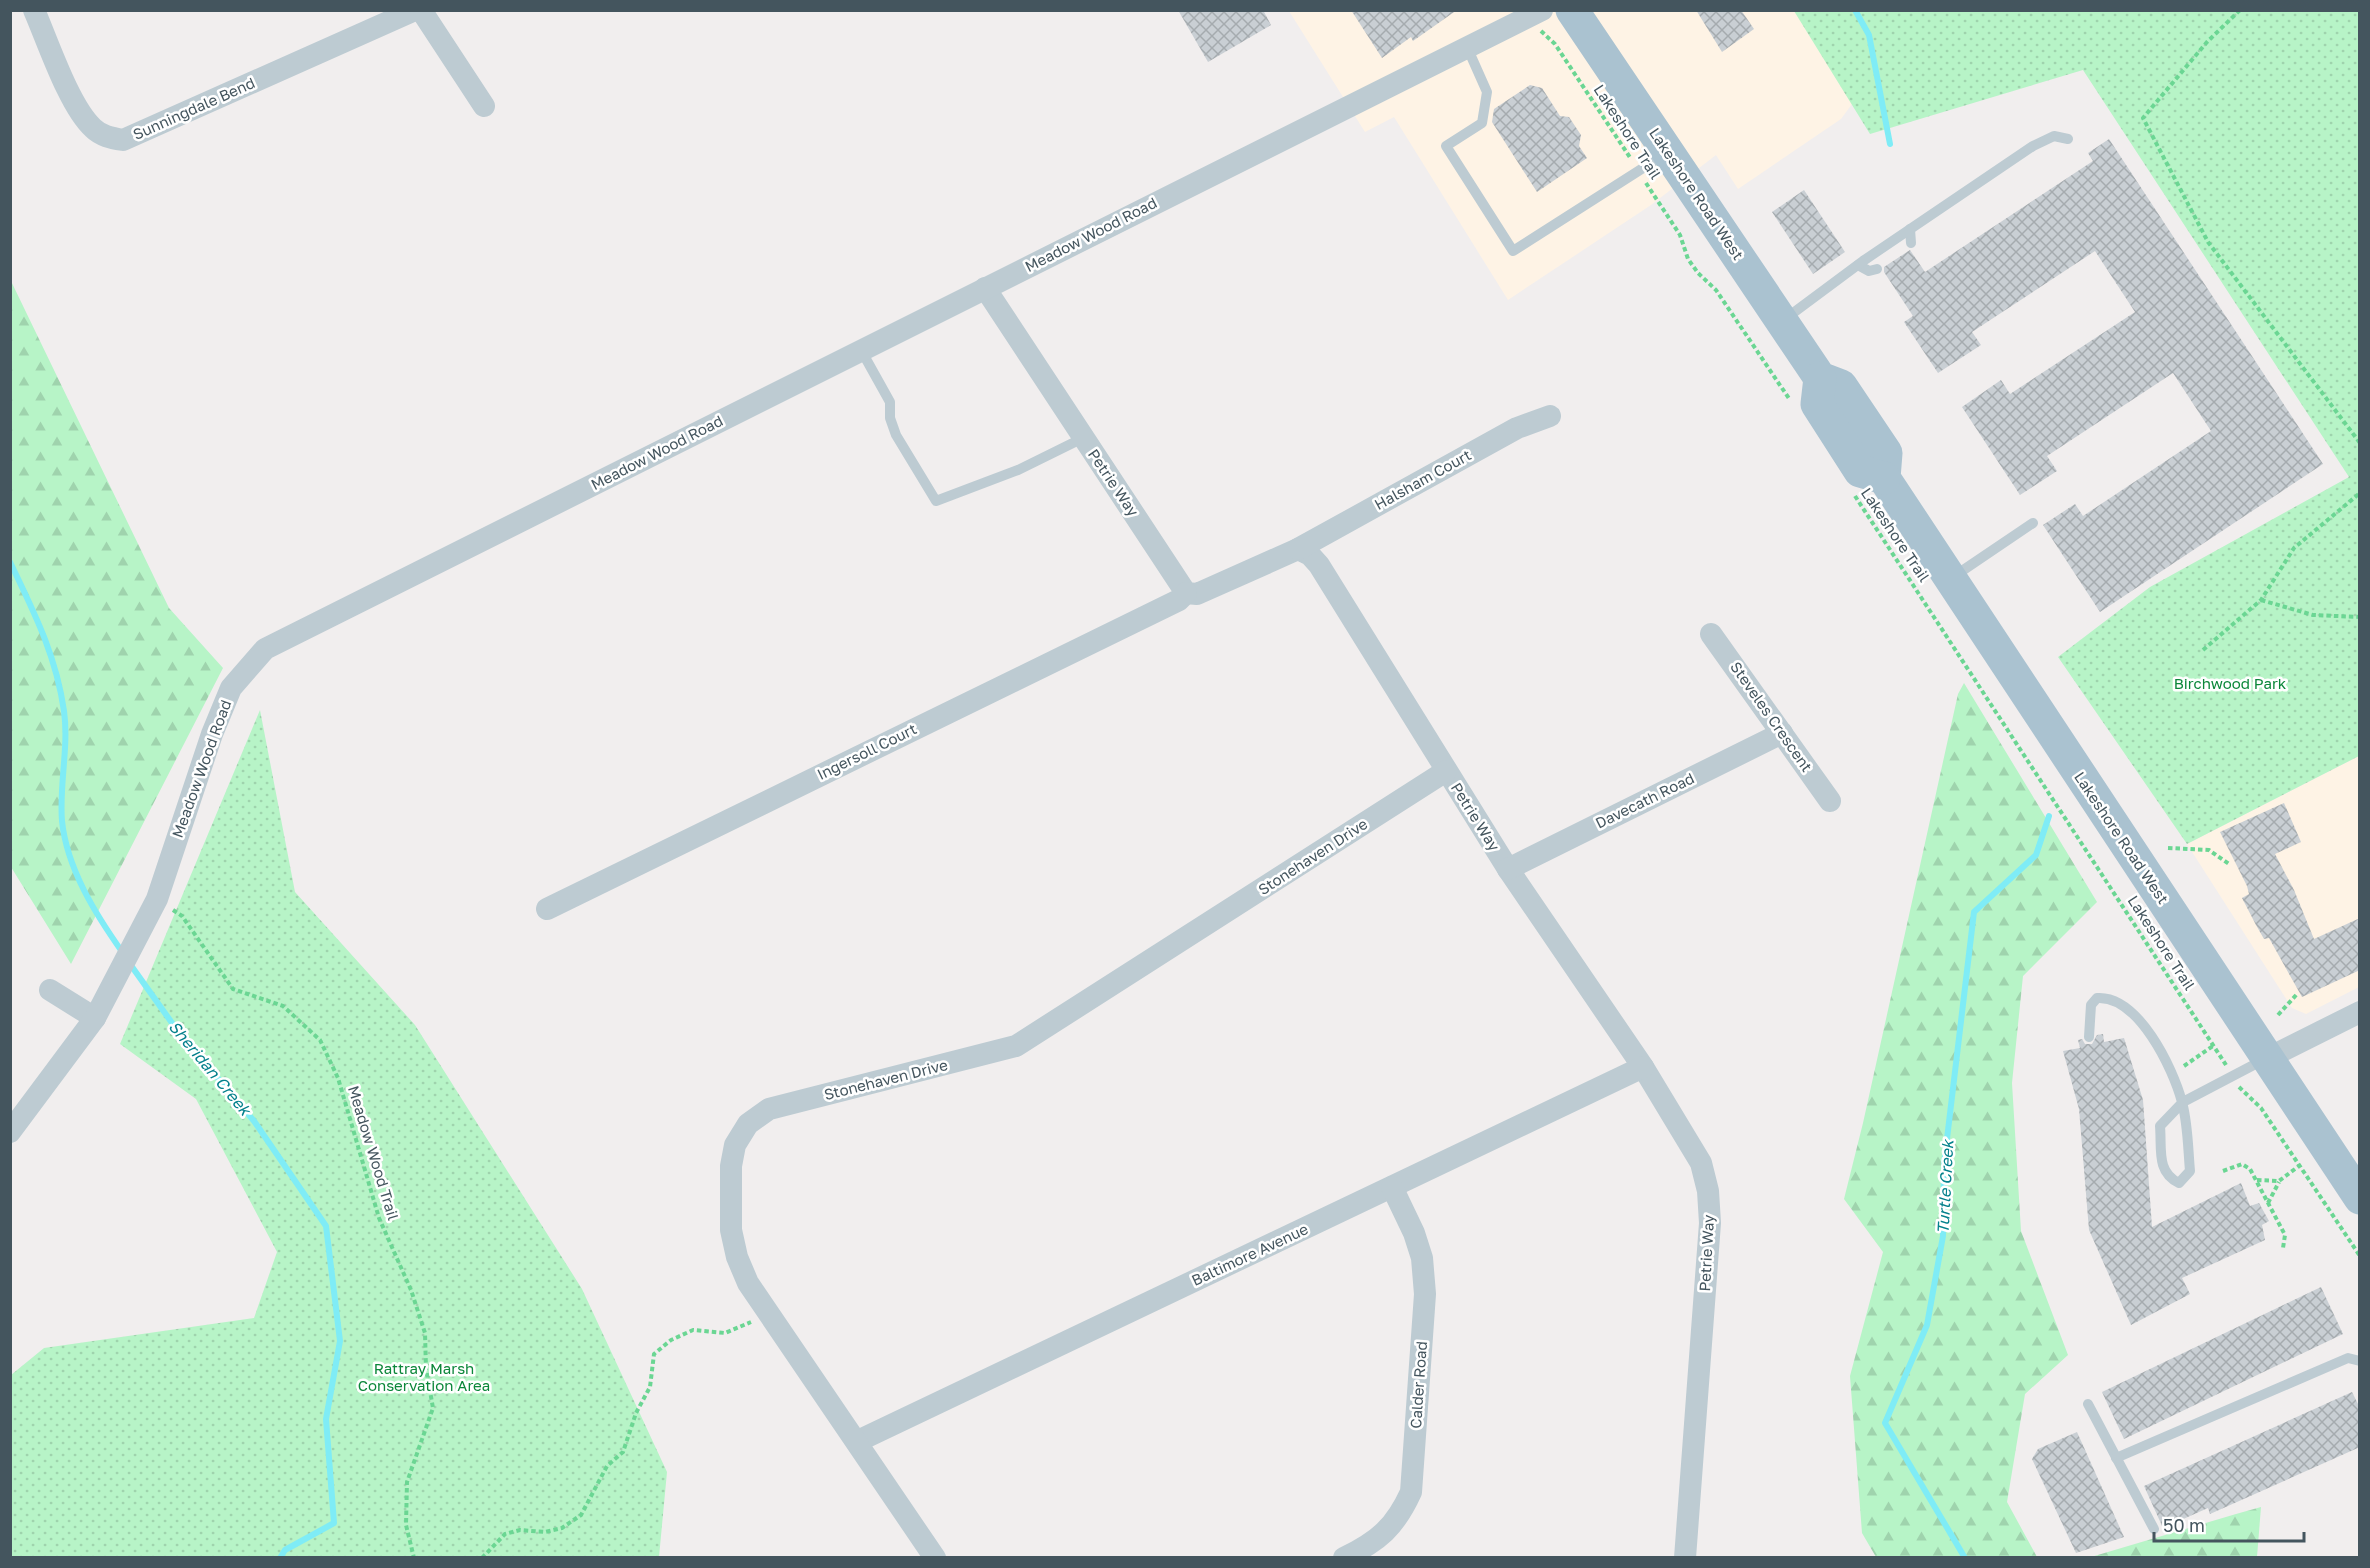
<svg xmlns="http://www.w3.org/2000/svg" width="2370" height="1568" viewBox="0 0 2370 1568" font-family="'Golos Text',sans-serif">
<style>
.commercial{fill:#fef3e5}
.forest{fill:url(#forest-firs)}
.park{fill:url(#park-dots)}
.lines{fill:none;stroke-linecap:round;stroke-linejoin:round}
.stream{stroke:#7fecf6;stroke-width:6}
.building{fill:url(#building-cross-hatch)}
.path{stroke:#6bd693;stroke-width:4;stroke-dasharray:4.5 3;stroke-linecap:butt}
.lane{stroke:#bdcbd2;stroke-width:10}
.street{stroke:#bdcbd2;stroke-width:22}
.primary{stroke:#aac2d0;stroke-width:33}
.labels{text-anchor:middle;stroke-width:5;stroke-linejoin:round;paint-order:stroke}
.street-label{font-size:15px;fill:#44555e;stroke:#fff}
.park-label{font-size:15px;fill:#0c873a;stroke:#fff}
.water-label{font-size:16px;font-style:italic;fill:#04818c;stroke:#fff}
</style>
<defs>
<pattern id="forest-firs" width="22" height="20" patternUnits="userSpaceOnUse" patternTransform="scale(1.5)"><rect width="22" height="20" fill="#b7f4c7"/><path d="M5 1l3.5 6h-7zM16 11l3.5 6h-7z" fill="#9fd3ad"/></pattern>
<pattern id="park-dots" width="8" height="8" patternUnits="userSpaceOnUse" patternTransform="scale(1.5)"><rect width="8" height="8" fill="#b7f4c7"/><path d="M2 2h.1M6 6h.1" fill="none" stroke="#9fd3ad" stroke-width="1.8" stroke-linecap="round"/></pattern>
<pattern id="building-cross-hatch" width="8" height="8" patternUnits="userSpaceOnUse" patternTransform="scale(1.5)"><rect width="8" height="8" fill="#c9cfd4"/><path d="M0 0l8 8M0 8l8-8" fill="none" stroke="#a5abaf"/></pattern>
</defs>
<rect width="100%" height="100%" fill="#f1eeee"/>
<g class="commercial">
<path d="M1289,11H1796L1852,104L1841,119L1738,189L1716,155L1651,205L1508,300L1394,117L1365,132Z"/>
<path d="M2359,756V987L2306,1014L2292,1008L2187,844Z"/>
</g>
<g class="forest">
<path d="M10,279L169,608L223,668L71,964L11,867Z"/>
<path d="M1964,683L2097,902L2023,976L2012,1083L2021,1231L2068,1355L2025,1394L2007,1502L2037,1557H1876L1862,1533L1850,1376L1883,1252L1844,1199L1863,1123L1958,694Z"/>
<path d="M2261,1507L2257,1557H2091L2236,1514Z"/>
</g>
<g class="park">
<path d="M1794,11H2359V756L2187,844L2058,657L2150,587L2349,477L2083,70L1870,134Z"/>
<path d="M260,710L295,892L415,1025L582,1289L667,1472L659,1557H11V1375L44,1348L254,1318L277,1252L196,1099L120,1044Z"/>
</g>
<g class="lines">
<g class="stream">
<path d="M1855,10L1869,35L1890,144"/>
<path d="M10,562C34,612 56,655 64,711C69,747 59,785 62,821C67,869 96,915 123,953"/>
<path d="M130,964L177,1030L254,1121L326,1226L340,1341L326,1419L334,1523L285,1550L280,1558"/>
<path d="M1965,1558L1885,1423L1927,1325L1943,1236L1944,1164L1974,912L2036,855L2049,816"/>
</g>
</g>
<g class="building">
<path d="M1178,10H1263L1271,25L1208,62Z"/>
<path d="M1351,10H1457L1413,41L1411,37L1382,58Z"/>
<path d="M1696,10H1741L1754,29L1722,52Z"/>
<path d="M1530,85L1542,88L1560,116L1569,117L1581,135L1579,146L1587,158L1537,192L1492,122L1494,109Z"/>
<path d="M2109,139L2323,464L2100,612L2043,525L2075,504L2083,516L2211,431L2173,373L2047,456L2057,471L2020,495L1962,407L2001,380L2010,394L2135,312L2095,251L1972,332L1981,345L1938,373L1904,322L1913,316L1884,272V267L1910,250L1925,272L2093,161L2088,153Z"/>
<path d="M1804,190L1845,252L1813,274L1772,212Z"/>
<path d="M2284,803L2301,842L2275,854L2294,890L2314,939L2360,918V970L2302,997L2269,938L2264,939L2256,925L2242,898L2249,894L2247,886L2220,832Z"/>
<path d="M2103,1034L2104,1042L2124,1038L2143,1100L2152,1227L2241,1183L2250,1206L2259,1203L2269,1221L2262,1225L2265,1240L2182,1278L2190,1294L2131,1325L2089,1230L2079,1109L2063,1051L2080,1048L2078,1040L2082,1039L2085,1044H2092L2097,1035Z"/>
<path d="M2321,1287L2343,1334L2124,1439L2102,1392Z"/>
<path d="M2352,1392L2360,1408V1447L2210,1514L2208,1508L2163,1528L2144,1486Z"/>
<path d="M2077,1432L2124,1537L2076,1553L2032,1459L2038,1449Z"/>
</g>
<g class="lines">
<g class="path">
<path d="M2240,10L2207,42L2143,118L2208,242L2360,443"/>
<path d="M1541,31L1555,44L1631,159"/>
<path d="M1646,183L1680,235L1688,259L1698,273L1716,290L1790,400"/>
<path d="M1855,496L2226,1065"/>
<path d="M2261,600L2313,615L2360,617"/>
<path d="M2203,650L2261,600L2294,548L2360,493"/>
<path d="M2168,848L2209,850L2229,864"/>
<path d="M173,910L182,916L233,989L283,1006L320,1040L338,1078L379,1218L411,1290L425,1333L426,1369L433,1408L407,1482L406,1525L414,1558"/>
<path d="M2278,1015L2297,994"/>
<path d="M2184,1066L2213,1046"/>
<path d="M2239,1087L2261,1108L2360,1256"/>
<path d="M2223,1171L2242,1164L2250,1169L2285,1235L2283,1248"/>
<path d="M2257,1180L2279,1181L2299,1166"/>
<path d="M2268,1203L2279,1182"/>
<path d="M482,1558L505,1534L520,1530L545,1532L562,1528L581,1515L607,1466L623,1452L636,1413L650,1387L654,1354L671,1340L693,1330L725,1333L751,1322"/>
</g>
<g class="lane">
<path d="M1467,47L1487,92L1482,123L1446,146L1513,251L1665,154"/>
<path d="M1910,229L1911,243"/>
<path d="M1858,265L1869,271L1877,269"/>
<path d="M1785,319L1863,261L2033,146L2054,136L2068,139"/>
<path d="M861,350L890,402V418L896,435L936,501L1018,470L1083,438"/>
<path d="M1953,577L2033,523"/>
<path d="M2089,1037L2091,1005L2097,998C2138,995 2173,1068 2182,1102C2188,1124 2188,1149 2190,1171L2179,1183C2156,1172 2162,1149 2160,1126L2183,1102L2265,1059"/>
<path d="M2088,1404L2154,1529"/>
<path d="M2116,1458L2348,1358L2360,1361"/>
</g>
<g class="street">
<path d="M34,10C48,42 69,106 93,128C101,136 111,138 123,140L415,10"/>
<path d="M421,10L484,106"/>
<path d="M985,288L1186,593L1197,594L1298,549L1310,555L1319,565L1508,869L1643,1067L1701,1163L1708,1191L1710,1223L1685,1558"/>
<path d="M1298,549L1517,428L1550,416"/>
<path d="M1711,634L1830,801"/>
<path d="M1508,869L1782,733"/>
<path d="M547,909L1179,600L1186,593"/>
<path d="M50,990L95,1018"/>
<path d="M2268,1058L2360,1012"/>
<path d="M10,1132L95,1018L157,899L212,734L231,688L265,649L1542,10"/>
<path d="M858,1441L1643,1067"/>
<path d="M935,1558L748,1283L737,1257L731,1230V1166L735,1145L748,1124L769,1109L1016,1046L1446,771"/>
<path d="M1344,1558C1379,1541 1395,1527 1411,1492L1425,1294L1422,1258L1414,1233L1392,1187"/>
</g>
<g class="primary">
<path d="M1572,10L1820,378L1841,386L1886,453L1884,478L2360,1198"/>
<path d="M1820,378L1817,404L1860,471L1884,478"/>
</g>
</g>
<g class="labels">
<g class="street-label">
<text transform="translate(194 109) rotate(-24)" y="5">Sunningdale Bend</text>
<text transform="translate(1627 132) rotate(57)" y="5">Lakeshore Trail</text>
<text transform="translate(1696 194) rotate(56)" y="5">Lakeshore Road West</text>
<text transform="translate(1091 235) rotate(-27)" y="5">Meadow Wood Road</text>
<text transform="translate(657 453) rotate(-27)" y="5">Meadow Wood Road</text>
<text transform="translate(1423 480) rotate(-29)" y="5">Halsham Court</text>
<text transform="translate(1113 483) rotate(56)" y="5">Petrie Way</text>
<text transform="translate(1895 535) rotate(56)" y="5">Lakeshore Trail</text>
<text transform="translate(1771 717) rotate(55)" y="5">Steveles Crescent</text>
<text transform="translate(867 752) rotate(-26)" y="5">Ingersoll Court</text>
<text transform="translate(202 769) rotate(-70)" y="5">Meadow Wood Road</text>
<text transform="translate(1645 801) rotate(-26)" y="5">Davecath Road</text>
<text transform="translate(1475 817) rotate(58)" y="5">Petrie Way</text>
<text transform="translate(2121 838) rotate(56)" y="5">Lakeshore Road West</text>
<text transform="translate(1313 857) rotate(-33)" y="5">Stonehaven Drive</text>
<text transform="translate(2161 943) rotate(57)" y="5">Lakeshore Trail</text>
<text transform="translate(886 1080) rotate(-14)" y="5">Stonehaven Drive</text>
<text transform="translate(373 1153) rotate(73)" y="5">Meadow Wood Trail</text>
<text transform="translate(1707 1253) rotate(-87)" y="5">Petrie Way</text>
<text transform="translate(1250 1255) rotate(-25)" y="5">Baltimore Avenue</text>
<text transform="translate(1419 1385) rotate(-86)" y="5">Calder Road</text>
</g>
<g class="park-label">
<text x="2230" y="689">Birchwood Park</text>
<text x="424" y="1374">Rattray Marsh<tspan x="424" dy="17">Conservation Area</tspan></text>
</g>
<g class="water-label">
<text transform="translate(210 1068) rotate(50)" y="6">Sheridan Creek</text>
<text transform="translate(1945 1187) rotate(-87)" y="6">Turtle Creek</text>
</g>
</g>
<rect width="2370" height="1568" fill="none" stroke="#44555e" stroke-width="24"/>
<path d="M2154 1532v9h150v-9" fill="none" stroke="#44555e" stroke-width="3"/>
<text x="2163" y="1532" font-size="18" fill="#44555e" stroke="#ffffff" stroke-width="4.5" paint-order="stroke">50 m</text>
</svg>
